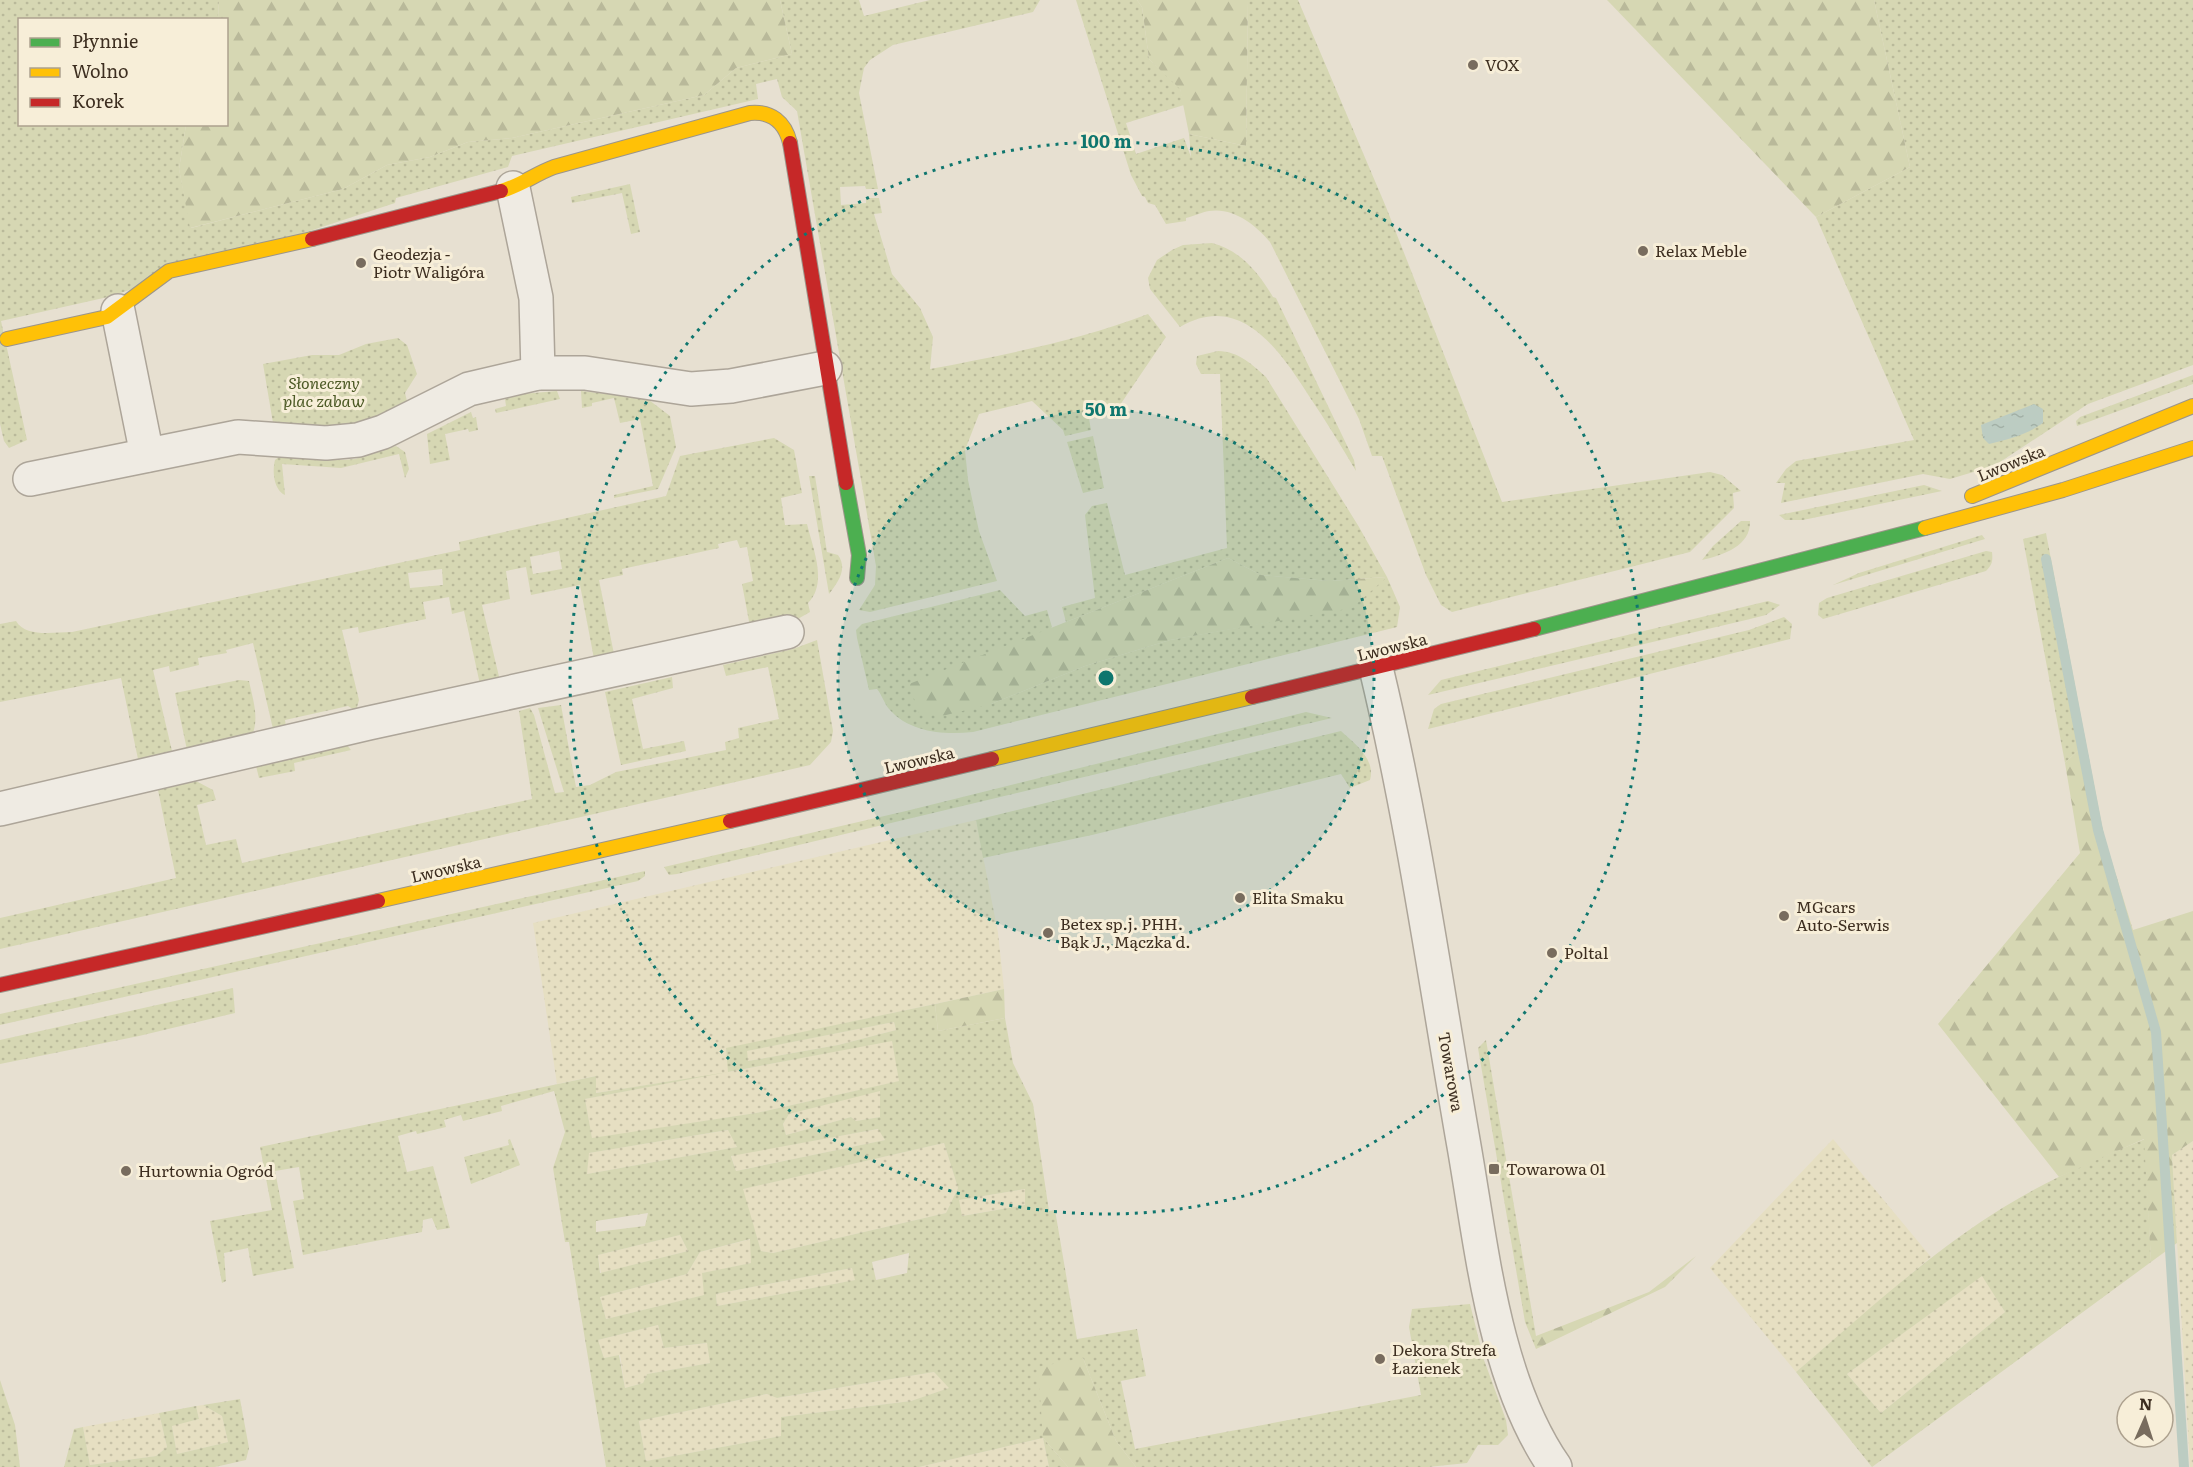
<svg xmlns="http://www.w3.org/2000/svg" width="2193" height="1467" viewBox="0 0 2193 1467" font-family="Literata,serif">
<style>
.farmland{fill:url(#farmland-dots)}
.green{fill:url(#green-dots);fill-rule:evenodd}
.forest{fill:url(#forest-firs)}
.water{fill:url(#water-ripples)}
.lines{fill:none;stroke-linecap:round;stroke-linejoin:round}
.stream{stroke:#bcccc2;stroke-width:10}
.street-casing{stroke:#ada599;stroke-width:36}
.fast-casing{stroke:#9c958a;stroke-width:16}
.slow-casing{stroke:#9c958a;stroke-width:16}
.jam-casing{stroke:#9c958a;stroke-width:16}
.street{stroke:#efebe3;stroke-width:33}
.fast{stroke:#4caf50;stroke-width:14}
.slow{stroke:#ffc107;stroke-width:14}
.jam{stroke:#c62828;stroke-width:14}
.ring{fill:none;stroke:#0f766e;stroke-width:3;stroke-dasharray:3 6}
.poi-dot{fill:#786c5e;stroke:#f7eed8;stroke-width:2}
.labels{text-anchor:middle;stroke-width:6;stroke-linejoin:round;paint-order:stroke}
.poi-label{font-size:16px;fill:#3d2e20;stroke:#f7eed8;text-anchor:start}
.park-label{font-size:16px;font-style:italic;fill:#4d5a26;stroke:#f7eed8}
.street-label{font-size:16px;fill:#3d2e20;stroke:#f7eed8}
.centre{fill:#0f766e;stroke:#f7eed8;stroke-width:3}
.ring-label{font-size:18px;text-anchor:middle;font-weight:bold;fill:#0f766e;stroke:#f7eed8;stroke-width:6;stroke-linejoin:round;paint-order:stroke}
</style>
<defs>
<pattern id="farmland-dots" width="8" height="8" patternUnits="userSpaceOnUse" patternTransform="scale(1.5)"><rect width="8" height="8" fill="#e6dfc2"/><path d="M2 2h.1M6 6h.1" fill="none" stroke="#c6c0a6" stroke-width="1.8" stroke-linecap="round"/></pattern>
<pattern id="green-dots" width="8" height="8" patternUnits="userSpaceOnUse" patternTransform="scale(1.5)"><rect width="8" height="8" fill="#d6d7b3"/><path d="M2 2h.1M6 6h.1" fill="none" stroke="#b9b99a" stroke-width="1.8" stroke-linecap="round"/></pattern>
<pattern id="forest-firs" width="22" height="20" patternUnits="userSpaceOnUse" patternTransform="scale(1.5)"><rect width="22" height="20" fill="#d6d7b3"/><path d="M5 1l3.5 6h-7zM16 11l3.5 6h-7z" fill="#b9b99a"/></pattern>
<pattern id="water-ripples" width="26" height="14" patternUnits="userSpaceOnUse" patternTransform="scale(1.5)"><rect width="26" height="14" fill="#bcccc2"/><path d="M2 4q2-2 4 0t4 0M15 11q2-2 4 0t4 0" fill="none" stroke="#a2b0a6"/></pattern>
</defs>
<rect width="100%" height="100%" fill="#e7e0d1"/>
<g class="farmland">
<path d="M976,820L998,933L1004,989L726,1049L729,1072L892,1040L900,1081L756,1113L592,1139L585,1099L699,1077L595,1093V1076L557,1084L533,923Z"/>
<path d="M894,1022L896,1030L838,1045L748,1061L746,1051Z"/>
<path d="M880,1090V1117L856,1121L851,1117L786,1135L783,1124L789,1114Z"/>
<path d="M879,1129L885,1140L736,1171L731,1155Z"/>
<path d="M729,1130L737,1147L587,1174L588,1153Z"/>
<path d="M1833,1139L1931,1257L1796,1372L1710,1268Z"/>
<path d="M2193,1141V1467H2190L2172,1155Z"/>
<path d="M944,1143L958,1188L946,1213L773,1253L761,1251L742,1189Z"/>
<path d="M1025,1189V1205L961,1216L958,1200Z"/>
<path d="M680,1235L688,1251L601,1273L598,1255Z"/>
<path d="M751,1239L752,1263L703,1273L705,1295L606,1319L600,1297L687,1274L700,1252Z"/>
<path d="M852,1268L856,1280L717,1306L716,1294Z"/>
<path d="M1982,1275L2005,1312L1881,1413L1847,1374Z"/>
<path d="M658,1325L664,1348L708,1343L710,1363L647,1374L643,1383L625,1388L620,1355L604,1358L598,1340Z"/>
<path d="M934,1372L950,1388L911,1401L781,1417V1436L646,1461L639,1421L768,1394L778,1398Z"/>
<path d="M203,1405L222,1416L228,1442L177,1454L172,1425L199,1419L196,1406Z"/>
<path d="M159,1413L167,1447L156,1456L90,1465L83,1427Z"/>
<path d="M1043,1438L1049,1467H919Z"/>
</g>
<g class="green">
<path d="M0,0H219L218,19L20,20V124L186,125L179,169L191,228L343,189L387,165L430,157L468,142L512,138L704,95L736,68L792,54L780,0H859L864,16L930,0H1040L1033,12L893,45L870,60L864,68L859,93L878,189H866L865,186L840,187L841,205L866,203V198H879L882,213L874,214L892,274L920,308L933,337L930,369C1004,355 1077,341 1148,314L1166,337L1120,405L1088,413L1091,430L1065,436L1063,430L1032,401L979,414L965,450L968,480L979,531L997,581L870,612L859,610L875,585L876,566L797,111L782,97L777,79L756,84L758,99L512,156L508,167L396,198L395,203L108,297L1,321L27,440L9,448L4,441L0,424Z"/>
<path d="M1076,0H1137L1142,7L1149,59L1180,88L1184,105L1126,123L1136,154L1184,138L1191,157L1189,134L1246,146L1248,0H1298L1386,207L1502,502L1710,472L1722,475L1741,491L1733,493L1734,508L1690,552L1452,612L1441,605L1426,575L1382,456H1372L1359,419L1270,242C1256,225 1233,207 1209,211C1202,212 1194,216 1186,218V221L1166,224L1155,205L1148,203L1145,197L1142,196L1131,175Z"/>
<path d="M1874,0H2193V365L2088,404L2000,462L1980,470L1950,479L1923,474L1781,503L1785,483H1776L1786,469L1796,461L1914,440L1816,217L1910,167Z"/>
<path d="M630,184L640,232L631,234L622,193L572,203L571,197Z"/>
<path d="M1212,243C1240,250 1259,273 1273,297L1276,298L1354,460L1356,471C1341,446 1326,421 1309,396C1280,351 1241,291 1180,327L1150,289L1148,278L1157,260L1172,250L1183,245Z"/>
<path d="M398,338L407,345L417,374L405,393L408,405L377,421L339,430L273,423L263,364L312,355H339L366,344Z"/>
<path d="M1218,351C1238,351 1253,365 1266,377L1359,527L1387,577L1400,607L1397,627L973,732C945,735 910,733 889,709C884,703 882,695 877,689L869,690L857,638L856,630L862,624L1000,590L1025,616L1047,610L1052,627L991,704L1085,666L1170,640L1352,607L1386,577L1329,581L1261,575L1228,558L1066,622L1062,607L1095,598L1085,515L1092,506L1107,503L1125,575L1227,548L1220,374H1201L1196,364L1197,356Z"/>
<path d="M2193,375V384L2077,426L2076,421L2080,417Z"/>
<path d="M616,390L645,397L670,416L676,447L658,489L614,498V495L653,486L640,419L620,423L614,398L592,403V406L582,408L581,391L616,395Z"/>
<path d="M557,391L560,399L496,413L495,409L506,406L505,399L522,394Z"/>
<path d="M471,412L473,418L476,417L478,430L469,432L468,429L445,434L450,460L430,464L427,434Z"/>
<path d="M1093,436L1104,488L1083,493L1067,442Z"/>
<path d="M774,438L794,450L802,493L781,498L785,525L807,524C813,549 828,583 808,603L810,612L796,620L751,632L742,584L753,581L747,547L740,548L737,540L718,544L719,548L622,569L623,575L599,580L615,659L595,664L580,585L531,595L526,567L506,571L510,599L482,605L501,685L481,689L464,611L452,614L449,597L423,602L426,619L359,633L358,627L342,630L359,700L356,711L348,706L285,720L287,733L273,729L253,643L226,650L227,653L198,658L199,665L170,672L169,666L153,670L172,751L168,761L145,766L138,759L121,678L0,702V624L16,621C26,638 54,632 72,632L460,550L459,542L666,496L680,456ZM559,551L562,569L533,574L530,557ZM442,569L443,585L410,588L408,573Z"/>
<path d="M396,446L405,452L409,469L405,478L399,454L341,468L282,464L285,495C274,490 272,472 275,460L280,456L343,460L355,459Z"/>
<path d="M809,476H815L827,552L838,555C848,569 838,582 829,594Z"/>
<path d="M1924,485L1942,491L1803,520H1785L1779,515Z"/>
<path d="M1741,521H1750C1751,546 1723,555 1702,560L1713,546Z"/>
<path d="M2046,533L2086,743L2065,763L2023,539Z"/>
<path d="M1982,535L1985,539L1833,585L1859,573Z"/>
<path d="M1986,551L1992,552C1993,561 1992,565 1986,571L1823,619L1818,615L1819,603L1827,598Z"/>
<path d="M1768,601L1780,605L1766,615L1746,620L1428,695L1441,680Z"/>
<path d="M1784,617L1792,624L1790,639L1428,729L1434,709L1441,704L1749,630Z"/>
<path d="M817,640L833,731L831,742L810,765L0,949V918L176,878L158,790L196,781L213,790L216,800L197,805L206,845L236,839L242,863L532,799L519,711L530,708L534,715L555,793L564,792L538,708L561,705L576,787L590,785L616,772L726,750L725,742L739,738L738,728L779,719L768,667L726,676L723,665L793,649Z"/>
<path d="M672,677L673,688L632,699L643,749L684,741L686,751L621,765L605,692Z"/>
<path d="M239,680L249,681C254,704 261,723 248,743L187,750L175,693Z"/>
<path d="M1306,712L1332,718L677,874L669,875L664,867L906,811Z"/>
<path d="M1341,731C1354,743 1376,759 1370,780L1350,788L1341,774L1092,835L983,858L976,820Z"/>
<path d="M347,745L351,750L294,763L295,771L259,778L256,766Z"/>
<path d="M645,871V876L638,881L0,1025V1014Z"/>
<path d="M233,988L235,1013L139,1036L0,1064V1040Z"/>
<path d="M935,1004L938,1031L1005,1018L1013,1063L1033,1104L1049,1211L1055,1210L1077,1339L1137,1329L1146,1376L1121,1381L1135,1449L1421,1395L1409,1327L1412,1309L1470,1304L1484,1360L1506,1420L1508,1435L1498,1445H1478L1467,1463L1428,1467H1136L1116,1441L1083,1358L1043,1438L1068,1467H1049L1043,1438L919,1467H606L569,1242H565L553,1168L565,1132L554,1091L501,1106L502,1111L463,1121L461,1115L444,1120L446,1127L417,1134L416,1131L398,1136L407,1172L433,1166L450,1228L437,1230L432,1218L423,1220L422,1232L303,1255L293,1201L304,1199L299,1167L275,1171L294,1268L253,1276L248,1248L224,1253L226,1281L222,1283L210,1221L272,1210L260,1147L596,1076V1093L728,1072L726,1048ZM894,1022L896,1030L838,1045L748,1061L747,1051ZM892,1041L899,1081L756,1113L592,1138L585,1099ZM880,1091V1117L856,1121L851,1117L786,1135L783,1124L789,1114ZM878,1129L885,1140L736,1171L731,1156ZM728,1130L737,1147L587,1174L589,1153ZM944,1143L958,1188L946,1213L773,1253L761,1251L743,1189ZM1025,1189V1205L962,1216L959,1200ZM648,1213L645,1226L596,1232V1221ZM680,1235L688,1251L600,1273L598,1255ZM750,1239L751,1263L702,1273L704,1295L606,1319L600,1297L687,1274L700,1252ZM909,1253L907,1273L876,1280L872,1262ZM852,1268L855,1280L717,1306L716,1294ZM658,1325L664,1348L707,1343L710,1363L647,1374L643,1383L625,1388L619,1355L604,1358L598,1340ZM934,1372L949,1388L911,1401L781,1417V1436L646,1461L639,1421L767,1394L777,1398Z"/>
<path d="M1486,1040L1536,1336V1349L1525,1322L1478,1048Z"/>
<path d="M510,1139L520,1165L471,1184L464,1157L509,1145L508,1140Z"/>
<path d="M2145,1139L2151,1262L1872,1467L1796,1372C1863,1315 1929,1253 2004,1207C2049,1179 2097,1159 2145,1139ZM1982,1276L2005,1312L1881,1413L1847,1374Z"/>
<path d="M0,1380L15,1425L20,1467H0Z"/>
<path d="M240,1399L249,1448L246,1460L215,1467H64L74,1429L83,1427L90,1465L156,1456L167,1447L159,1413L196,1406L199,1419L172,1426L177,1454L228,1442L222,1416L203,1405Z"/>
</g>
<g class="forest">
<path d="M219,0H780L792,54L736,68L704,95L512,138L468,142L430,157L387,165L343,189L190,228L179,169L186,125L226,124V20L218,19Z"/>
<path d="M1137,0H1248L1246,146L1189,134L1180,89L1149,59L1142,7Z"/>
<path d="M1607,0H1874L1910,167L1816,217Z"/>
<path d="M1228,558L1261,575L1329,581L1387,577L1352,608L1170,640L1085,666L991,704L942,716L919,713L909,684Z"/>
<path d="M2086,743L2104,836L2133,930L2193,911V1141L2172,1155L2177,1243L2151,1262L2144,1139L2059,1177L1938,1024L2080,853L2065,763Z"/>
<path d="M1004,989L1005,1018L938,1031L935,1004Z"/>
<path d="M1696,1256L1665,1287L1536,1349V1336L1649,1292Z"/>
<path d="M1083,1358L1116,1441L1136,1467H1068L1043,1438L1038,1367Z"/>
</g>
<path class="water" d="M2034,404L2043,409V423C2026,435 2009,439 1989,444L1983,438L1981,425Z"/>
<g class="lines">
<path class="stream" d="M2046,559L2098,830L2156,1032L2184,1467"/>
<defs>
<g id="street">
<path d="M513,188L536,298L538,373"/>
<path d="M118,311L147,455"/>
<path d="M30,479L238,437L326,443L358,440L383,432L469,389L538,373H585L691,389L731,386L825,368"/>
<path d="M1376,668C1414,826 1436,986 1464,1146C1482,1249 1494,1379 1555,1467"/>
<path d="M0,809L369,723L787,632"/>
</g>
<g id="fast">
<path d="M846,483L859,555L857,578"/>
<path d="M1534,629L1925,528"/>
</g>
<g id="slow">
<path d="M501,191C520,186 535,174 554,167L750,113C771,111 785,122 790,143"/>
<path d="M7,339L107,317L169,271L312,239"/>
<path d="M1972,496L2193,406"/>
<path d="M1925,528L2063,490L2193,448"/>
<path d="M992,759L1252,697"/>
<path d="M378,901L730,821"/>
</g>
<g id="jam">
<path d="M790,143L846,483"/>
<path d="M312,239L501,191"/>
<path d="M1252,697L1534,629"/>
<path d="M730,821L992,759"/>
<path d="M0,985L378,901"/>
</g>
</defs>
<use href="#street" class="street-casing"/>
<use href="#fast" class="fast-casing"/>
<use href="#slow" class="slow-casing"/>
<use href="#jam" class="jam-casing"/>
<use href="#street" class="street"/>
<use href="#fast" class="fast"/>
<use href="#slow" class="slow"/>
<use href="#jam" class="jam"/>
</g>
<circle cx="1106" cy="678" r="268" fill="#0f766e" fill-opacity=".12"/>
<g class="ring">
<circle cx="1106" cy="678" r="268"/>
<circle cx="1106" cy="678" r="536"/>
</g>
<g class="poi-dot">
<circle cx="1473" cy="65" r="6"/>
<circle cx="1643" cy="251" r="6"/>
<circle cx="361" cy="263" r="6"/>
<circle cx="1240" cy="898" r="6"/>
<circle cx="1784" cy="916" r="6"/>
<circle cx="1048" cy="933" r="6"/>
<circle cx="1552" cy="953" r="6"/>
<rect x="1488" y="1163" width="12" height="12" rx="3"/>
<circle cx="126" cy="1171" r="6"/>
<circle cx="1380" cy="1359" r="6"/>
</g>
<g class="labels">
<g class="poi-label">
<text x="1485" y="71">VOX</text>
<text x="1655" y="257">Relax Meble</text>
<text x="373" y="260">Geodezja -<tspan x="373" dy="18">Piotr Waligóra</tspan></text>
<text x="1252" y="904">Elita Smaku</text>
<text x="1796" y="913">MGcars<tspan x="1796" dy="18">Auto-Serwis</tspan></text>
<text x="1060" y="930">Betex sp.j. PHH.<tspan x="1060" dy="18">Bąk J., Mączka d.</tspan></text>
<text x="1564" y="959">Poltal</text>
<text x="1506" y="1175">Towarowa 01</text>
<text x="138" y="1177">Hurtownia Ogród</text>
<text x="1392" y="1356">Dekora Strefa<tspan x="1392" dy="18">Łazienek</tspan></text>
</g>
<g class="park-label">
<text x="324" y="389">Słoneczny<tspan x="324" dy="18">plac zabaw</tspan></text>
</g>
<g class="street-label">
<text transform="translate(2011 463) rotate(-22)" y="6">Lwowska</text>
<text transform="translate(1392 647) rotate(-14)" y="6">Lwowska</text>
<text transform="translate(919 760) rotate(-13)" y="6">Lwowska</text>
<text transform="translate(446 869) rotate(-13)" y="6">Lwowska</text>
<text transform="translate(1451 1072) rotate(80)" y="6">Towarowa</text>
</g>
</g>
<circle cx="1106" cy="678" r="9" class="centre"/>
<g class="ring-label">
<text x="1106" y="148">100 m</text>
<text x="1106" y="416">50 m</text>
</g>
<rect x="18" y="18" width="210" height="108" fill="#f7eed8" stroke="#ada18e" stroke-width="1.5"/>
<rect x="30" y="38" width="30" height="9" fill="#4caf50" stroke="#ada18e" stroke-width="1.5"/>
<text x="72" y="48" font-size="18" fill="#3d2e20">Płynnie</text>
<rect x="30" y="68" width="30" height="9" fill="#ffc107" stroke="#ada18e" stroke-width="1.5"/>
<text x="72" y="78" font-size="18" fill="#3d2e20">Wolno</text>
<rect x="30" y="98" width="30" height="9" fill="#c62828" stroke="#ada18e" stroke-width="1.5"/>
<text x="72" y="108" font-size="18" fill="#3d2e20">Korek</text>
<g transform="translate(2145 1419) rotate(3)"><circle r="28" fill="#f7eed8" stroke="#ada18e" stroke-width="1.5"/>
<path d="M0-4.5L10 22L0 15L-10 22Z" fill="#786c5e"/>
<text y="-9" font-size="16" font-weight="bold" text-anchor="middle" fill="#3d2e20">N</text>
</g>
</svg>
